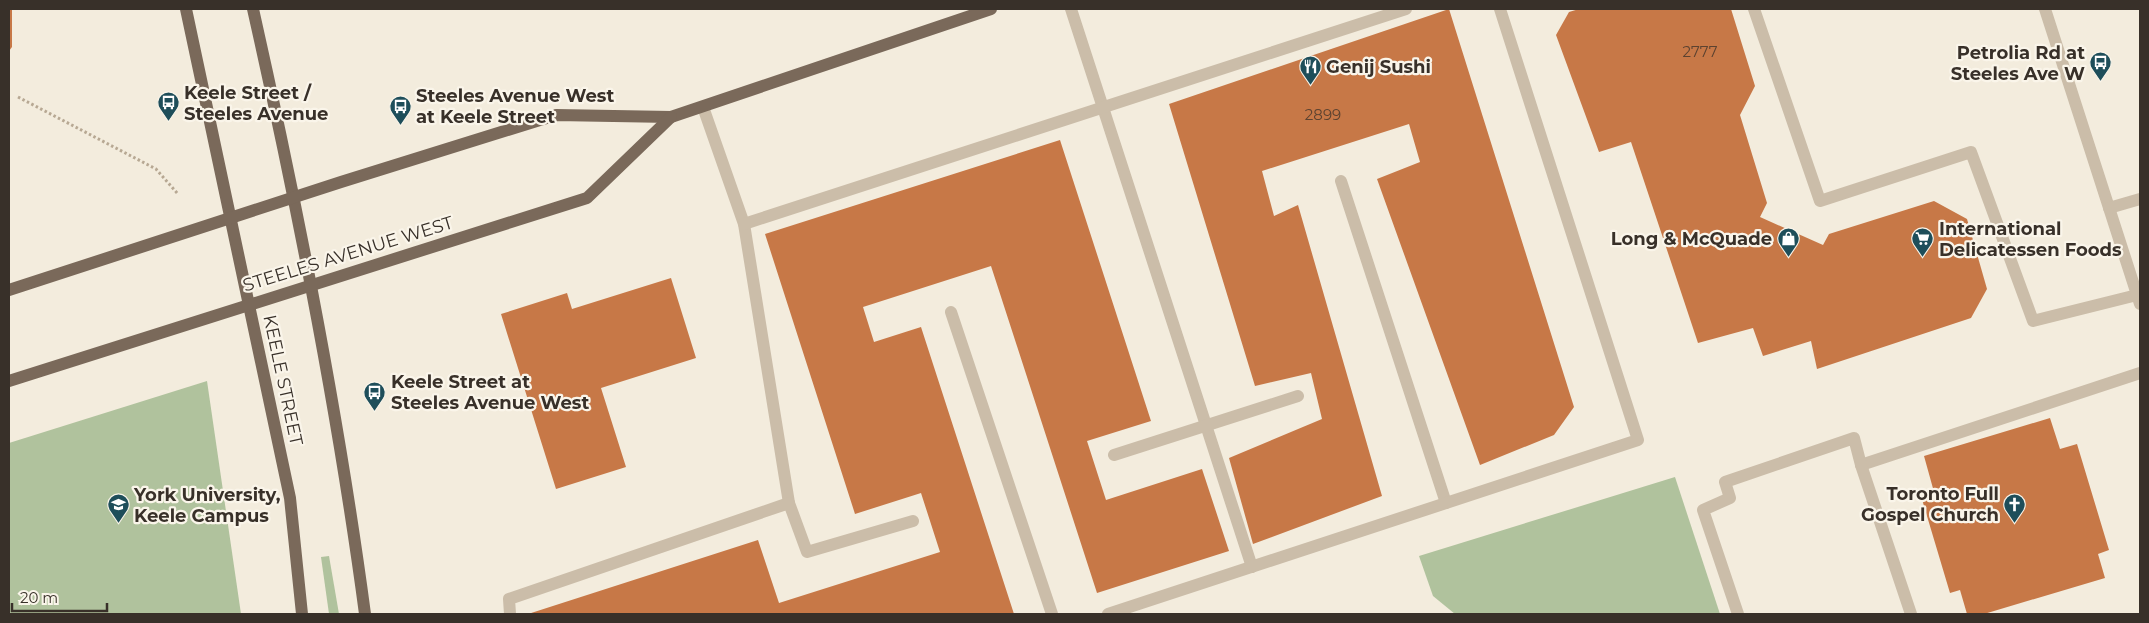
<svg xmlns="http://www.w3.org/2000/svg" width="2149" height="623" viewBox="0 0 2149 623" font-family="Montserrat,sans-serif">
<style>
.green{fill:#b0c29d}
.building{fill:#c77847}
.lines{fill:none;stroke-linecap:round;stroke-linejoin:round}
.path{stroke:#b7a893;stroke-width:3;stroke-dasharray:2.5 2.5;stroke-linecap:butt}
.minor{stroke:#cbbda9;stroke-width:12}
.major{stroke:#7a695a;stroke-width:12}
.labels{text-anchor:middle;stroke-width:4.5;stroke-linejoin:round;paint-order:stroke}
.number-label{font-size:15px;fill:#5c4230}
.poi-label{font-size:18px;font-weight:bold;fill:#383029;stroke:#faf5ea;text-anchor:start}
.street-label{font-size:18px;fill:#383029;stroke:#faf5ea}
</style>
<rect width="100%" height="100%" fill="#f3ecdd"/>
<g class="green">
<path d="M207,381L241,614H9V443Z"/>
<path d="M1675,477L1720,614H1455L1433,596L1419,556Z"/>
<path d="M329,556L339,614H329L321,557Z"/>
</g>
<g class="building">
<path d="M9,9H12V47L9,51Z"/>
<path d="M1449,9L1574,407L1554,435L1480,465L1377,179L1420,162L1409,124L1262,171L1274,216L1298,205L1382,496L1253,544L1229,458L1322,419L1311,373L1255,386L1169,104Z"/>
<path d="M1579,9H1731L1755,86L1740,115L1767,203L1760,217L1823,245L1829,234L1934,201L1967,219L1987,289L1971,318L1817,369L1811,341L1763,356L1753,328L1698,343L1631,142L1599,152L1556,35L1569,12Z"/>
<path d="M1060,140L1151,421L1087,441L1106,500L1202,469L1229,551L1097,593L991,266L863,307L874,342L921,327L1014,614H528L758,540L779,603L940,552L921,493L855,514L765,234Z"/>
<path d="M671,278L696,358L601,388L626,467L556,489L501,314L567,293L572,309Z"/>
<path d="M2050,418L2060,449L2077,444L2109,550L2098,554L2105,578L1984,614H1967L1960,590L1950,593L1921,496L1934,492L1924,456Z"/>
</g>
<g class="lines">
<path class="path" d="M18,97L156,169L178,194"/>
<g class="minor">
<path d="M1071,9L1252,567"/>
<path d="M1754,9L1820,201L1971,152L2033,321L2137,295"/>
<path d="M2045,9L2140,304"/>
<path d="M703,107L744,224L789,503"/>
<path d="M1341,181L1446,503"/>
<path d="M2109,208L2140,199"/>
<path d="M744,224L1406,9"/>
<path d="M951,312L1052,614"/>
<path d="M1114,455L1298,396"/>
<path d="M1861,465L2140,373"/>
<path d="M510,614L509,599L789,503L807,552L913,521"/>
<path d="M1108,614L1638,440L1500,9"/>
<path d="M1738,614L1703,510L1730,498L1725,482L1854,438L1861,465L1911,614"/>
</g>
<g class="major">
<path d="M186,9L290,498L302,614"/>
<path d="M253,9C298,209 338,411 365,614"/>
<path d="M9,290L341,182L556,115L671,117L991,9"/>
<path d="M9,381L587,198L671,117"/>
</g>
</g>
<defs>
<symbol id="bus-pin" viewBox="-11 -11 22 30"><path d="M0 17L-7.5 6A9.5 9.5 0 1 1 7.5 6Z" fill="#1e4e5a" stroke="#faf5ea"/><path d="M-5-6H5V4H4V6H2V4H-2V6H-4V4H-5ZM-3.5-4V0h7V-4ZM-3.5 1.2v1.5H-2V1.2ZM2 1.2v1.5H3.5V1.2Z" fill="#fff"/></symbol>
<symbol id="restaurant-pin" viewBox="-11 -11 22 30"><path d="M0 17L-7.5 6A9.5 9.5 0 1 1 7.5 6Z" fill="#1e4e5a" stroke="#faf5ea"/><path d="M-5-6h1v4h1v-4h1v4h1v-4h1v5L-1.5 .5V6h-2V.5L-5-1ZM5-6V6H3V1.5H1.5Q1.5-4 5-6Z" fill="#fff"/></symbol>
<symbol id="shop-pin" viewBox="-11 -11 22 30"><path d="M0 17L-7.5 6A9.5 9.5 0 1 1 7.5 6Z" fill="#1e4e5a" stroke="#faf5ea"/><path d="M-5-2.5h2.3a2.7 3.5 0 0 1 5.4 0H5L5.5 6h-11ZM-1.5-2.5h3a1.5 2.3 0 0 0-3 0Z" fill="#fff"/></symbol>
<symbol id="supermarket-pin" viewBox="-11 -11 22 30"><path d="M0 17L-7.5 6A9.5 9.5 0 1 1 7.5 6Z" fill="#1e4e5a" stroke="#faf5ea"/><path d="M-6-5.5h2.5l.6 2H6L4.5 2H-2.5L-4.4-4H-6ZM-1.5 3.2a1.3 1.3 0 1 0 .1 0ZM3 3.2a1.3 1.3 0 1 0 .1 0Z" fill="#fff"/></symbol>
<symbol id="church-pin" viewBox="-11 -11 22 30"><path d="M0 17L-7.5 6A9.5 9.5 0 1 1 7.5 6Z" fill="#1e4e5a" stroke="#faf5ea"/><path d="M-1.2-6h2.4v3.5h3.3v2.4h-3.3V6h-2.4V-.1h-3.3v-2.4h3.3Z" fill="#fff"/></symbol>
<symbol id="university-pin" viewBox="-11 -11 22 30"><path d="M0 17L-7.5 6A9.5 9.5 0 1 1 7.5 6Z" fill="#1e4e5a" stroke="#faf5ea"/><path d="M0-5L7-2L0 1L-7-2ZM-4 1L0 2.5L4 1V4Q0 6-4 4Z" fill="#fff"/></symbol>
</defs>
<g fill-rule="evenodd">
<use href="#bus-pin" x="2088" y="50" width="25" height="34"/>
<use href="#restaurant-pin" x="1298" y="54" width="25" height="34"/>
<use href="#bus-pin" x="156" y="90" width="25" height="34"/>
<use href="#bus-pin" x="388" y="94" width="25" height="34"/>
<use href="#shop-pin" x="1776" y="226" width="25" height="34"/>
<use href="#supermarket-pin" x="1910" y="226" width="25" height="34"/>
<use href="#bus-pin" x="362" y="380" width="25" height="34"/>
<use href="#church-pin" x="2002" y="492" width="25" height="34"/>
<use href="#university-pin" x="106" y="492" width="25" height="34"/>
</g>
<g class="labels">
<g class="number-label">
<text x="1700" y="57">2777</text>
<text x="1323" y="120">2899</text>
</g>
<g class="poi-label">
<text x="2085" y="59" text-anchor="end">Petrolia Rd at<tspan x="2085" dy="21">Steeles Ave W</tspan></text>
<text x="1326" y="73">Genij Sushi</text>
<text x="184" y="99">Keele Street /<tspan x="184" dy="21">Steeles Avenue</tspan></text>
<text x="416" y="102">Steeles Avenue West<tspan x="416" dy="21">at Keele Street</tspan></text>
<text x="1939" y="235">International<tspan x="1939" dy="21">Delicatessen Foods</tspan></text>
<text x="1772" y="245" text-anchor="end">Long &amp; McQuade</text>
<text x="391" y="388">Keele Street at<tspan x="391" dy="21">Steeles Avenue West</tspan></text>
<text x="1999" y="500" text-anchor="end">Toronto Full<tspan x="1999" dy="21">Gospel Church</tspan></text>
<text x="134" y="501">York University,<tspan x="134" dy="21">Keele Campus</tspan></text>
</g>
<g class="street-label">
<text transform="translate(348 254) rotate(-17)" y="6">STEELES AVENUE WEST</text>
<text transform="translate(283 380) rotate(78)" y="6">KEELE STREET</text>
</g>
</g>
<rect width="2149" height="623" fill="none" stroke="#383029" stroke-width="20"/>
<path d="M12 603v8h95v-8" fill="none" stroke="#383029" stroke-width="2.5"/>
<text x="20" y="603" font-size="15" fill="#383029" stroke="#faf5ea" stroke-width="4" paint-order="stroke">20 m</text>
</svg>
